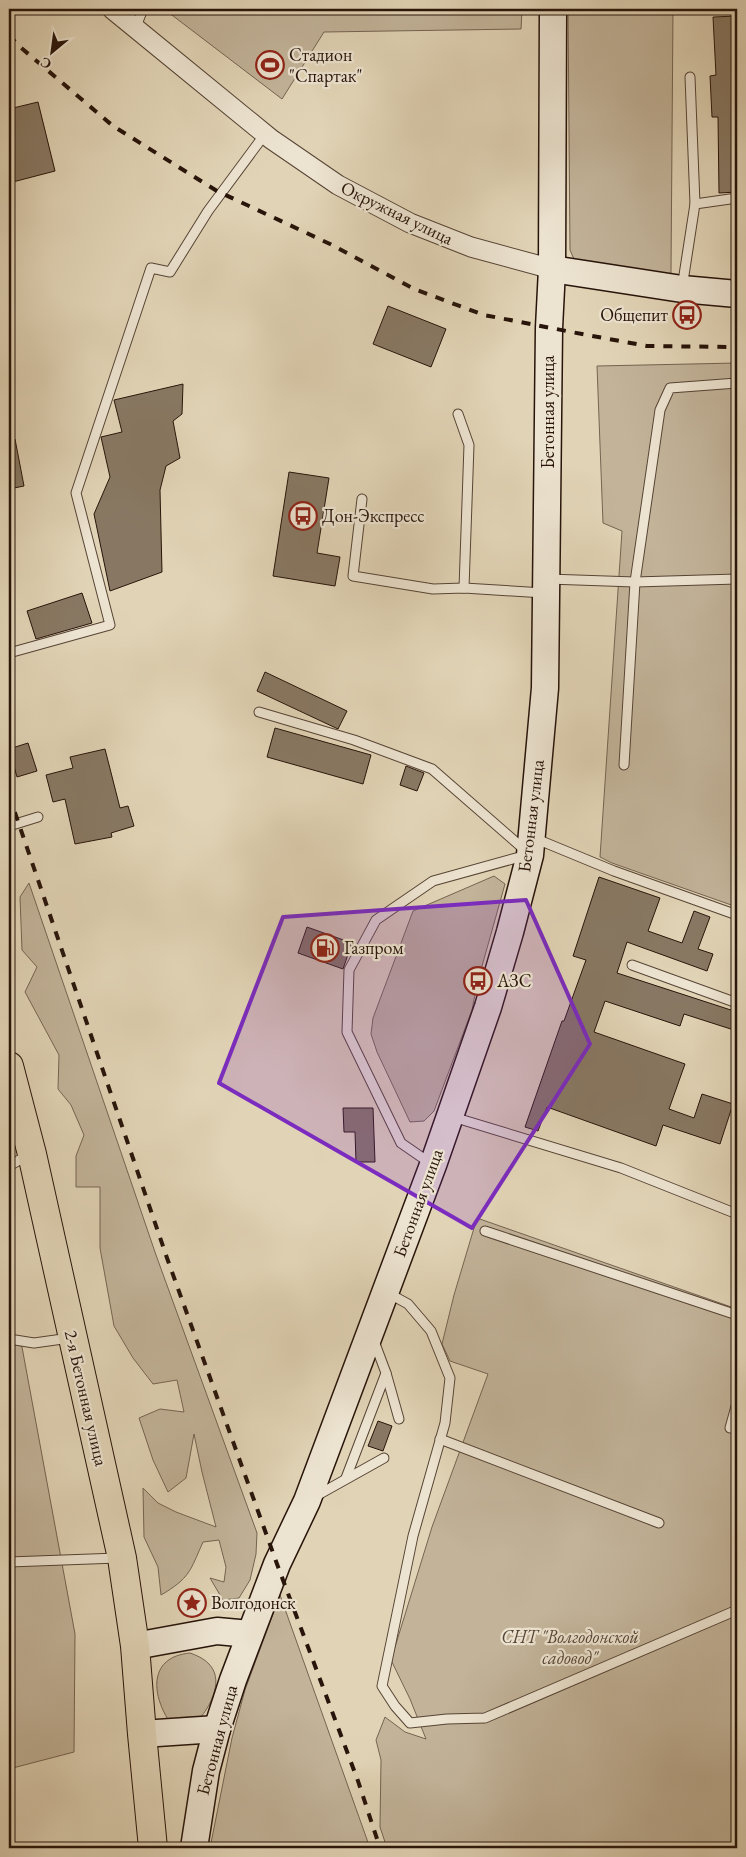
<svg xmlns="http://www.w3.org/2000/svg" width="746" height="1857" viewBox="0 0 746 1857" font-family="'EB Garamond',serif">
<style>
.green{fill:#c2b399;stroke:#756452}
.building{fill:#887863;stroke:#28140a}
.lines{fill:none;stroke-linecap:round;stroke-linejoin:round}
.lane-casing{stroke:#564435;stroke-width:11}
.street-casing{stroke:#564435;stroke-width:21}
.secondary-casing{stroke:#28140a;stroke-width:29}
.primary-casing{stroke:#28140a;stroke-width:30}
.lane{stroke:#ece3d0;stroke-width:9}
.street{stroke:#ece3d0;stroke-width:19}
.secondary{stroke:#ece3d0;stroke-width:26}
.primary{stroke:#e1d4b6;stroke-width:28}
.rail{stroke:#28140a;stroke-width:4;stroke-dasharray:9 9;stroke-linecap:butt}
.marked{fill:#7b2cbf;fill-opacity:0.2;stroke:#7b2cbf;stroke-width:4;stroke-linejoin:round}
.labels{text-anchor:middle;stroke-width:4.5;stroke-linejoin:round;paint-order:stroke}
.poi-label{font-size:18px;fill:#28140a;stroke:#ece3d0;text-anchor:start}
.street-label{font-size:18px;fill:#28140a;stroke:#ece3d0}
.park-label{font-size:18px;font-style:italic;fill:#564435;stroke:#ece3d0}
</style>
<rect width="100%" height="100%" fill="#e1d4b6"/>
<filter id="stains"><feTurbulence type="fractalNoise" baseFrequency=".004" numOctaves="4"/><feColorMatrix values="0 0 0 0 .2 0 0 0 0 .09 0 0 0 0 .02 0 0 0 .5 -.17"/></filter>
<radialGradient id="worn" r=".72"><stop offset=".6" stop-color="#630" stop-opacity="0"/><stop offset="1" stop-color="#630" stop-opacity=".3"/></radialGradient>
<g class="green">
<path d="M164,9H522L521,29L324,32L282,99Z"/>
<path d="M568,9H673L671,273L668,278L578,264L573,257L570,250Z"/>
<path d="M737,363V907L612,863L600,857L622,531L603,523L597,366Z"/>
<path d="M494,876L505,884L477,984L472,1010L434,1111L424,1121L410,1122L377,1052L371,1034L373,1018L413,911Z"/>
<path d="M29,883L156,1255L257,1533L256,1554L250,1580L239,1598L223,1600L210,1578L224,1582L226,1567L219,1540L203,1542C190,1571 190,1578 161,1595L158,1567L144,1537L143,1488L158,1503L176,1512L216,1527L202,1472L194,1434L186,1478L168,1492L153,1460L139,1418L160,1409L184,1412L177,1380L153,1384L133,1358L114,1326L100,1248V1187H76V1156L84,1135L71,1105L58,1089L59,1055L25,992L37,967L22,950L20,897Z"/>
<path d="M477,1218L737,1309V1848H387L380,1827L381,1760L376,1740L385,1717L405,1732L426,1739L410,1699L391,1660L432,1527L488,1374L450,1361L442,1344L454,1295Z"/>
<path d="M9,1338L22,1347L75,1634L74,1752L9,1769Z"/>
<path d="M280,1595L370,1848H210L232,1738L245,1690Z"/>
<path d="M190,1653C217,1662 222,1680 209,1705C206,1710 202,1717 197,1720C190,1723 177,1721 169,1721C151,1693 149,1657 190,1653Z"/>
</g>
<g class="building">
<path d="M737,16V192L719,193L718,117H712L710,76L716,75L713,17Z"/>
<path d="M38,102L55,171L9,183V109Z"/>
<path d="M388,306L446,329L431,367L373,344Z"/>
<path d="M183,384L182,414L173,421L180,458L166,466L160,490L162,572L110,591L94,514L110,477L101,437L122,432L114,400Z"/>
<path d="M15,439L24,486L9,489V440Z"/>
<path d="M289,472L329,478L317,553L340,557L335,586L273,576Z"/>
<path d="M82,593L92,623L36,639L27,611Z"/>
<path d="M265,672L347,711L338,729L257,691Z"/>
<path d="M275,728L371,755L363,784L267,757Z"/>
<path d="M28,743L37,771L17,777L9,749Z"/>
<path d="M105,749L120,808L128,806L134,826L111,833L112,837L75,844L65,799L53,802L46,775L73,768L70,757Z"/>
<path d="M406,766L424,773L417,791L400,785Z"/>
<path d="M599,877L660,898L648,931L682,943L694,911L710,917L698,949L713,954L707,971L627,942L617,973L737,1012V1031L684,1014L680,1026L605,1001L594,1032L685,1064L669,1109L694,1118L702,1094L733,1104L720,1144L663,1125L656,1146L547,1107L538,1131L525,1127L562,1021H564L586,960L573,956Z"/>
<path d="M307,927L352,943L343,969L298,953Z"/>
<path d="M343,1108H373L375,1162H356L355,1132H344Z"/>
<path d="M378,1421L392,1426L383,1451L368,1446Z"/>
</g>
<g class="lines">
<defs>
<g id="lane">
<path d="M135,29L143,9"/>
<path d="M690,77L695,204"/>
<path d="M682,288L695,204L737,198"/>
<path d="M458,414L469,445L464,588"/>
<path d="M362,499L353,576L433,589L464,588L544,593"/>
<path d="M548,579L635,582L737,579"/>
<path d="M9,653L110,625L76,493L151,268L170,272L208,211L265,134"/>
<path d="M259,712L354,740L432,769L526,851"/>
<path d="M624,765L635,582L660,410L670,388L737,383"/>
<path d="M9,826L38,817"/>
<path d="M534,838L614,871L737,915"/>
<path d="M632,965L737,1003"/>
<path d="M453,1117L621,1168L737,1214"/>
<path d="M430,1163L401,1143L347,1032L349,970L376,920L433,881L527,855"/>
<path d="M9,1166L28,1155"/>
<path d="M485,1231L737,1315"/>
<path d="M388,1293L408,1304L431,1331L450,1378L445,1423L413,1536L382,1686L395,1706L410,1723L447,1719L485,1718L737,1610"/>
<path d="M9,1339L34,1343L70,1338"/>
<path d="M374,1341L386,1373L399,1419"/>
<path d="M730,1428L737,1403"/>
<path d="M440,1439L659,1523"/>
<path d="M346,1478L386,1373"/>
<path d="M316,1496L384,1458"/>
<path d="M9,1562L118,1558"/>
</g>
<path id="street" d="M112,9L271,139L338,185L410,223L471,247L552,269"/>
<g id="secondary">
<path d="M552,269L682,289L737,294"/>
<path d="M135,1646L217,1631L250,1634"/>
<path d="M142,1734L217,1729"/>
<path d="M194,1848L206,1771L217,1729L233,1680L277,1564L307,1501L433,1165L488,1007L510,932L530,855L545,688L549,328L552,269L553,9"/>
</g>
<path id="primary" d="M9,1066L32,1154L122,1558L135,1646L142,1734L153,1848"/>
</defs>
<use href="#lane" class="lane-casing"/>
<use href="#street" class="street-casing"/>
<use href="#secondary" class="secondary-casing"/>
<use href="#primary" class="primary-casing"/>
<use href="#lane" class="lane"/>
<use href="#street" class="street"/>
<use href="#secondary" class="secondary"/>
<use href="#primary" class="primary"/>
<g class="rail">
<path d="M9,35L19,46L113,126L217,191L330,244L414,289L484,315L587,335L647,346L737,347"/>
<path d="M9,795L167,1258L277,1564L358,1781L380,1848"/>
</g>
</g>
<path class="marked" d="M526,900L590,1044L472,1228L219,1083L283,917Z"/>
<defs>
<symbol id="stadium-ring" viewBox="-11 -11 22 22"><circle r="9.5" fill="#ece3d0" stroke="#8f2418" stroke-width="1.5"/><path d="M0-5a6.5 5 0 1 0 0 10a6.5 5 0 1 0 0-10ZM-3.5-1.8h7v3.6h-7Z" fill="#8f2418"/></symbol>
<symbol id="bus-ring" viewBox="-11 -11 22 22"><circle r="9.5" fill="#ece3d0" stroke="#8f2418" stroke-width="1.5"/><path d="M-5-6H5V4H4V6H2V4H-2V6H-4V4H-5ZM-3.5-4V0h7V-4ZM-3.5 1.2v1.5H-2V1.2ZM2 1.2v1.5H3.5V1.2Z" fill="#8f2418"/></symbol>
<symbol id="fuel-ring" viewBox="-11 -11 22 22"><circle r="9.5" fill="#ece3d0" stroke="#8f2418" stroke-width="1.5"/><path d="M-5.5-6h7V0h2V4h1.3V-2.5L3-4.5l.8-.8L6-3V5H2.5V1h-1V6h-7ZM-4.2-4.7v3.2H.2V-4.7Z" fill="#8f2418"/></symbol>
<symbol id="sight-ring" viewBox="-11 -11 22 22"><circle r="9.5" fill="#ece3d0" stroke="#8f2418" stroke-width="1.5"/><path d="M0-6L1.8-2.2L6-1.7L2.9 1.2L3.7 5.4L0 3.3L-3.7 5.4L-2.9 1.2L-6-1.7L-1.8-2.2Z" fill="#8f2418"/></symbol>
</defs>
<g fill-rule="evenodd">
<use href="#stadium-ring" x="254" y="49" width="32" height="32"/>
<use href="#bus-ring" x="671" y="299" width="32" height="32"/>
<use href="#bus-ring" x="287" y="500" width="32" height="32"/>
<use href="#fuel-ring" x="309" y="932" width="32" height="32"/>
<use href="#bus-ring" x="462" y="965" width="32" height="32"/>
<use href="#sight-ring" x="176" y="1587" width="32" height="32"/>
</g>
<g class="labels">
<g class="poi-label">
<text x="289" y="61">Стадион<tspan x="289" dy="21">"Спартак"</tspan></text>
<text x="668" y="321" text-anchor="end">Общепит</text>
<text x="322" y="522">Дон-Экспресс</text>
<text x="344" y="954">Газпром</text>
<text x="497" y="987">АЗС</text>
<text x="211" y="1609">Волгодонск</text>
</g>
<g class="street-label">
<text transform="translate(397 213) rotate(26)" y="6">Окружная улица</text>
<text transform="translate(548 412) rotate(-90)" y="6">Бетонная улица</text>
<text transform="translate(531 816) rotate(-83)" y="6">Бетонная улица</text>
<text transform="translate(418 1203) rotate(-70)" y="6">Бетонная улица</text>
<text transform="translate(86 1398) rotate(77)" y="6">2-я Бетонная улица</text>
<text transform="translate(217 1740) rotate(-75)" y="6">Бетонная улица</text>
</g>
<g class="park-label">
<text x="570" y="1643">СНТ "Волгодонской<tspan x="570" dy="21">садовод"</tspan></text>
</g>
</g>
<rect width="746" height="1857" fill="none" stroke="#e1d4b6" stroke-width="30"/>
<rect x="10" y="10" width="726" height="1837" fill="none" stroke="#28140a" stroke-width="2.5"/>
<rect x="15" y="15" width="716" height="1827" fill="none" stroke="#28140a"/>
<g transform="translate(52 52) rotate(209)" stroke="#ece3d0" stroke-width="4" paint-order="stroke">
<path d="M0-4L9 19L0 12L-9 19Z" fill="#28140a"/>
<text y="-8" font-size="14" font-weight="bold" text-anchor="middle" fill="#28140a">С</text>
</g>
<rect width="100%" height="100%" filter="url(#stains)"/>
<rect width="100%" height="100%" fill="url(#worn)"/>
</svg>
